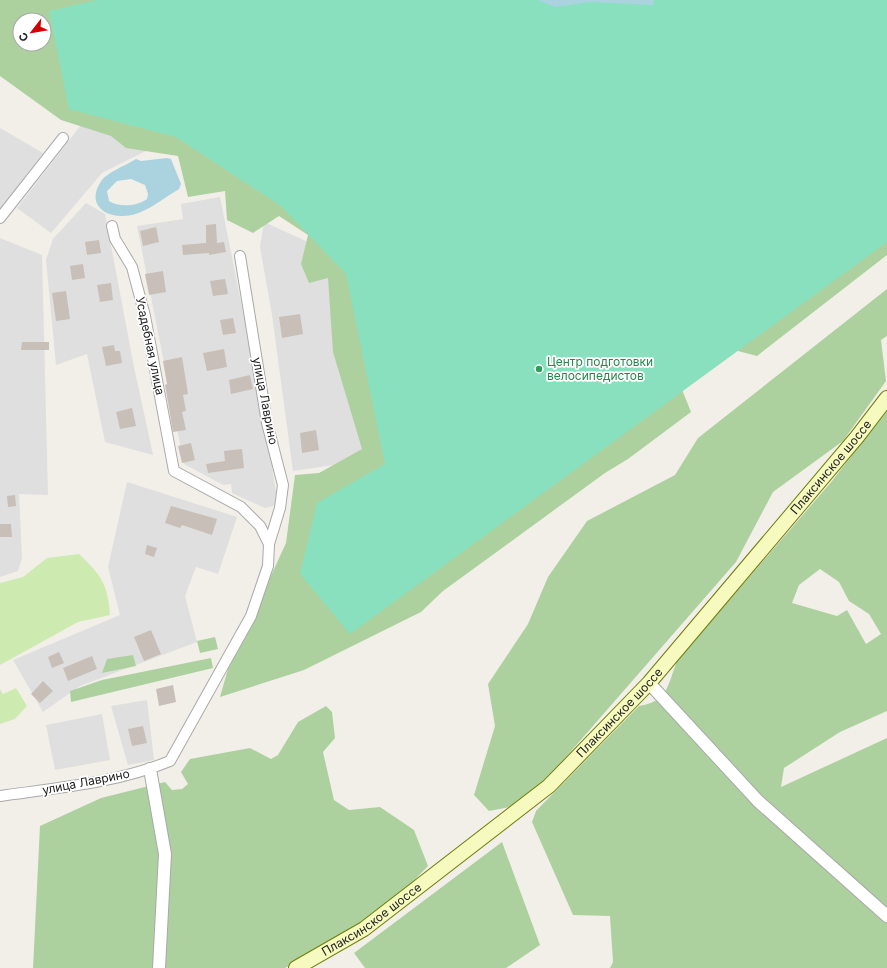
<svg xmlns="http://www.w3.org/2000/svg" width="887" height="968" viewBox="0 0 887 968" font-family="Inter,sans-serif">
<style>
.residential{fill:#e0dfdf}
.grass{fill:#cdebb0}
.forest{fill:#add19e;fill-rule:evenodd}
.pitch{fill:#88e0be}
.water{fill:#aad3df;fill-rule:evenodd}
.building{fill:#c7bfb8}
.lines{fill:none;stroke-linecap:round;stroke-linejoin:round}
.minor-casing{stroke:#a9a9a9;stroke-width:12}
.tertiary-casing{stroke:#a9a9a9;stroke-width:14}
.secondary-casing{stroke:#707d05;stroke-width:16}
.minor{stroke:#fff;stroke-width:10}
.tertiary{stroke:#fff;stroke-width:12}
.secondary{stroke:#f7fabf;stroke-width:14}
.leisure-dot{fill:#2e9e5b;stroke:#fff;stroke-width:1.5}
.labels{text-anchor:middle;stroke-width:3.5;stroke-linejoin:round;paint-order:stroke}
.street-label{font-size:12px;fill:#222;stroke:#fff}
.leisure-label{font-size:12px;fill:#27864d;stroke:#fff;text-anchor:start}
</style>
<rect width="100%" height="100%" fill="#f2efe9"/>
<g class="residential">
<path d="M81,125L150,149L102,173L51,233L17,208Z"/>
<path d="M0,128L43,153L0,209Z"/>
<path d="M220,197L266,428L278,505L265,508L232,493L231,484L223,485L184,464L137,226L183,219L181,204Z"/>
<path d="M86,203L105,214L134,367L153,455L105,442L87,354L56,365L46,260L53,239Z"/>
<path d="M264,222L319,247L328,265L368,460L293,471L272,315L260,247Z"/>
<path d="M0,238L42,255L48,495L19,494L22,558L18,571L0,577Z"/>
<path d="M127,482L237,517L218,574L196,567L185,596L197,642L80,686L43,712L13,660L120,615L108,567Z"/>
<path d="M147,700L154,760L128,765L111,706Z"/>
<path d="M102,714L110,760L55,770L46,725Z"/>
</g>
<g class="grass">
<path d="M79,554C101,575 108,584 110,615L78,622L0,665V583L23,577L47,558Z"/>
<path d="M16,688L27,706L15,719L0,724V689L3,694Z"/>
</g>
<g class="forest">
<path d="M0,0H127L887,177V255L757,356L738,351L720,326L681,387L691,412L628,459L605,473L443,591L421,612L304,670L220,697L228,669L286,543L295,475L319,473L362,449L333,352L328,278L309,283L301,264L308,235L279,216L253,233L227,220L225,191L188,197L178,156L126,148L111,136L61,120L0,76ZM20,20H44V44H20Z"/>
<path d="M887,289V336L881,340L886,381L843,441L773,492L736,562L545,781L510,807L489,811L474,795L495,726L488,684L528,624L548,577L587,521L675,475L698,438Z"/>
<path d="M887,410V711L840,732L784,768L781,787L887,738V968H610L613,962L610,916L573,915L532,822L536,811L639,706C668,702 668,684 677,661L832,481ZM820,569L839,582L849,601L869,614L881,634L866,644L847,610L837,616L792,603L799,585Z"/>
<path d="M215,637L218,649L200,653L197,641Z"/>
<path d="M133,655L136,666L102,673L107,659Z"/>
<path d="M211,658L213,668L71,702L70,691L102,680Z"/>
<path d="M326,706L332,712L335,738L323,752L334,800L349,810L380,807L414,830L428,866L396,899L316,951L285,968H33L40,826L101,798L165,782L172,790L182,789L188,784L181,772L190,759L250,748L271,759L278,755L298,722Z"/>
<path d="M502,842L540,945L506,968H365L354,953Z"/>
</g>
<path class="pitch" d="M97,0H887V242L350,634L300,574L317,503L385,464L346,274L281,206L176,137L69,109L49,11Z"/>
<g class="water">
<path d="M537,0H654L653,5L591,2L555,7Z"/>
<path d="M167,158L171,159L181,184L179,189C162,199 142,217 121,216C98,215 88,199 102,180C107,173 128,164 136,159L141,161ZM131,179L145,185L148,194L147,199C137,206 120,208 109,201L107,191L117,181Z"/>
</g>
<g class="building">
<path d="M216,224L217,243L224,242L226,252L209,255V253L183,255L182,245L206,243V225Z"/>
<path d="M156,227L159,242L143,246L140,231Z"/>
<path d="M99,240L101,253L87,255L85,242Z"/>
<path d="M83,264L85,278L72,280L70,266Z"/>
<path d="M163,271L166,292L149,295L145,274Z"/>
<path d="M225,279L228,294L213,296L210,281Z"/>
<path d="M111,283L113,300L100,302L97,285Z"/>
<path d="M66,291L70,319L56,321L52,293Z"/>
<path d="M300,314L303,334L282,338L279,317Z"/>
<path d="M233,318L236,333L223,335L220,320Z"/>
<path d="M22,342H49V350H21Z"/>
<path d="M114,345L115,351H120L122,363L106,366L102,347Z"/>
<path d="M224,349L227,367L207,371L203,353Z"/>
<path d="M182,357L188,394L183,395L186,411L182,412L186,430L173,432L165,385L167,384L163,361Z"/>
<path d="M250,375L253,389L231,394L229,380Z"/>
<path d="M132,408L136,426L120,429L116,412Z"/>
<path d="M316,430L319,450L302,453L300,433Z"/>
<path d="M191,443L195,460L182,463L178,446Z"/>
<path d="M242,449L244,468L208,473L206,464L225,461L224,451Z"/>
<path d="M15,495L16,506L8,507L7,496Z"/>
<path d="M171,506L217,519L212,535L182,525L180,528L165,523Z"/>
<path d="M0,524H11L12,537H0Z"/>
<path d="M147,545L157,548L154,557L145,554Z"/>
<path d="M151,630L161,654L144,661L134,637Z"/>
<path d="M59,652L64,663L52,668L48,657Z"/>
<path d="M92,656L97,669L68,681L63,668Z"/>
<path d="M43,681L53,691L40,703L31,694Z"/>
<path d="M173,685L176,702L159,706L156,689Z"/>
<path d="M143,726L147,743L132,746L128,729Z"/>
</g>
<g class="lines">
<defs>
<g id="minor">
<path d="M0,218L63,138"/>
<path d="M240,256L267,423L283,485L280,508L269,544"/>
<path d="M0,796C57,788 117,783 170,761L251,616L268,566L269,544L260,526L241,507L174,471L145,316L132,267L115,239L112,226"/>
</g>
<g id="tertiary">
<path d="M649,683L758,801L887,916"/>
<path d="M150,769L165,854L159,968"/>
</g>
<g id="secondary">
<path id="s1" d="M296,968L364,929L549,786L649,683L857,437L887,398"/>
</g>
</defs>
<use href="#minor" class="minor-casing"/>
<use href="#tertiary" class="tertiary-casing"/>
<use href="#secondary" class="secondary-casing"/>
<use href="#minor" class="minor"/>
<use href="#tertiary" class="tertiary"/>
<use href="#secondary" class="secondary"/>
</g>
<circle class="leisure-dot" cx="539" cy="369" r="4"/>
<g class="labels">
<g class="street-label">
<text transform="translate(150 346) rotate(78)" y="4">Усадебная улица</text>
<text transform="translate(265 401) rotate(79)" y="4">улица Лаврино</text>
<text dy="4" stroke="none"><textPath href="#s1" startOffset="738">Плаксинское шоссе</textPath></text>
<text dy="4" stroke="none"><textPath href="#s1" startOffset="414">Плаксинское шоссе</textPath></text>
<text transform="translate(86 782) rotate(-11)" y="4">улица Лаврино</text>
<text dy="4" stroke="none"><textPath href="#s1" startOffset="90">Плаксинское шоссе</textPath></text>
</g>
<g class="leisure-label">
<text x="547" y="366">Центр подготовки<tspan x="547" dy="14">велосипедистов</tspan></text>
</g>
</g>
<g transform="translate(32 32) rotate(239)"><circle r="19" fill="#ffffff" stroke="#a7a7a7"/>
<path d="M0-3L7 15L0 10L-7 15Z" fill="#d40000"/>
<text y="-6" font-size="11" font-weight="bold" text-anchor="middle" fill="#222222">С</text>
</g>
</svg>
